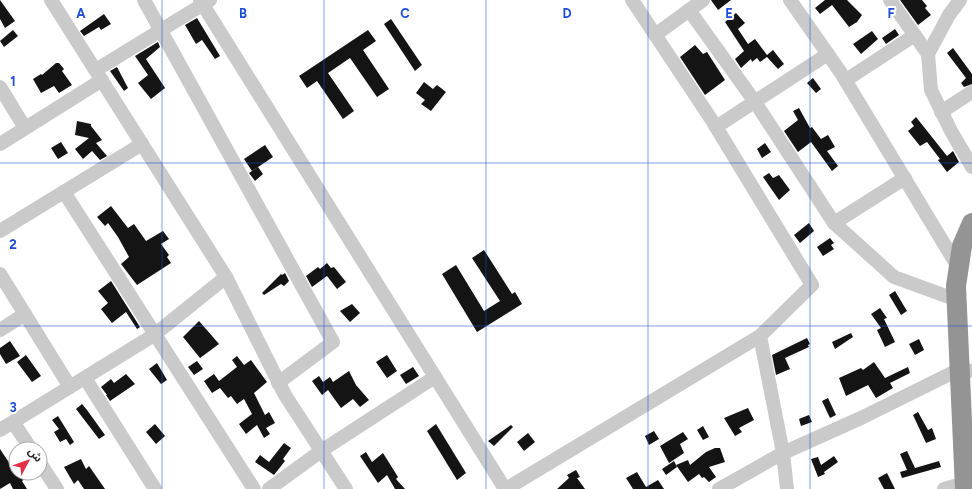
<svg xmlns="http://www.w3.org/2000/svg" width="972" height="489" viewBox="0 0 972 489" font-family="Figtree,'Noto Sans Arabic',sans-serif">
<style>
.building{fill:#141414}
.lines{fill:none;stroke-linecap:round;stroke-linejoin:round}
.minor{stroke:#cacaca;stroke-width:14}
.highway{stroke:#949494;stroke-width:20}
.grid{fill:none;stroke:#1d4ed8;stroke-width:1;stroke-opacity:0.55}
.grid-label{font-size:13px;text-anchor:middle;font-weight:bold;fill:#1d4ed8;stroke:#fff;stroke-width:4;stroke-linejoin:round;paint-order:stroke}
</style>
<rect width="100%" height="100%" fill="#fff"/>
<g class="building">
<path d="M0,0L15,21L5,28L0,19Z"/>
<path d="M711,0H731L718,10Z"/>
<path d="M825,0H847L862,15L857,22L849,27L832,5L820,14L815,8Z"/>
<path d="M900,0H922L927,6L925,8L931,15L918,25Z"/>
<path d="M736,13L745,23L738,29L748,44L755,39L767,55L773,50L784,64L778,69L767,57L760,62L757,58L752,62L751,59L741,68L735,59L744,51L725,22Z"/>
<path d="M104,14L111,24L101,30L99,27L84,36L80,31Z"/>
<path d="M197,18L220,56L215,59L202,40L196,44L185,25Z"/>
<path d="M391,19L422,65L415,71L384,24Z"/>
<path d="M895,29L899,35L886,44L882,38Z"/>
<path d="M13,30L18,36L4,47L0,41Z"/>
<path d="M368,30L376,41L363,50L389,89L377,97L350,58L328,73L354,111L343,119L317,81L307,88L299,76Z"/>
<path d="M872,31L878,39L861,54L853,44Z"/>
<path d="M158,42L160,47L146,59L165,88L151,99L138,83L148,75L135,56Z"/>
<path d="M695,45L703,54L707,52L725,80L705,95L680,57Z"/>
<path d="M953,48L972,74V84L964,87L961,83L966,78L947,53Z"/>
<path d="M56,63H59L64,69L62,71L72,85L59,93L54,86L41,93L33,79L41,74L42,75Z"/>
<path d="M117,67L128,88L124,91L110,71Z"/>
<path d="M813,78L821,89L816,93L807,83Z"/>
<path d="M424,82L433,89L437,85L446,92L431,111L421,104L425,100L416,93Z"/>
<path d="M799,108L810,128L812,127L821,139L828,135L835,147L827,151L838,166L832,171L811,142L798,152L784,131L798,120L793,111Z"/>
<path d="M916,117L947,156L953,151L959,162L947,172L938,160L940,159L927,142L920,146L908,131L914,126L911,122Z"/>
<path d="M77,121L91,124V126L102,140L96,143L107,156L100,160L92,151L83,159L75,149L89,138L75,135Z"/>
<path d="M61,142L68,153L58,159L51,148Z"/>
<path d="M765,143L771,152L762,158L757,149Z"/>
<path d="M265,145L273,157L252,171L244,159Z"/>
<path d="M258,167L263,174L255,181L249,173Z"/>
<path d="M769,173L773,178L779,175L790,190L779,200L763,177Z"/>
<path d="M111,206L128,228L134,224L146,241L163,231L169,239L161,244L169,255L167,257L171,263L137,285L121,264L129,257L118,237L108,223L105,226L97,217Z"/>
<path d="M809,223L814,231L800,243L794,235Z"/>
<path d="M830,238L834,243L831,245L834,249L823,256L817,247Z"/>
<path d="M484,250L512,294L515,292L522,304L477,332L442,274L456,265L484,311L500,301L472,258Z"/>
<path d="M327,263L331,268L334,267L346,282L337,289L327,276L312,287L306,276L318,267L320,269Z"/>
<path d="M285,273L289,281L284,286L281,284L264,295L262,293L281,274L282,275Z"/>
<path d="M111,281L140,327L137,329L126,312L112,323L101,309L108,303L98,291Z"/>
<path d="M895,291L907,311L901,315L889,295Z"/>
<path d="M352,304L360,313L350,322L340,311Z"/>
<path d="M880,308L887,318L884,319L895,342L885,347L877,330L881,328L871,314Z"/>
<path d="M199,321L219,344L200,358L183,337Z"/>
<path d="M851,333L853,337L835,349L832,342Z"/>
<path d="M807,338L810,344L808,345L809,347L785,358L790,369L776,375L772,355Z"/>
<path d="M919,339L924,350L915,355L909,344Z"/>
<path d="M10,341L20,356L6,364L0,354V348Z"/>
<path d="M26,355L41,376L32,382L17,362Z"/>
<path d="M387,355L397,371L387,378L376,362Z"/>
<path d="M237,356L244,365L251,360L267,382L254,393L265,415L269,412L275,423L266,428L270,434L264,438L257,425L246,434L239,424L252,414L244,399L237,404L231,396L228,398L220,388L212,393L204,381L214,374L219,381L237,367L232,360Z"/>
<path d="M197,361L203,369L194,375L188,367Z"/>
<path d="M874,362L885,378L908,367L910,373L890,383L893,388L876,398L868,385L846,396L839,378L861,368L863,370Z"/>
<path d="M157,363L167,380L161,384L149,369Z"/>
<path d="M413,367L419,376L406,384L400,375Z"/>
<path d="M349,371L356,385L369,400L360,407L353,399L341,408L328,390L322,395L312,381L319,376L323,382L330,377L333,382Z"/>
<path d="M126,374L135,384L110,401L106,395H107L101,387L111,379L114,383Z"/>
<path d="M828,398L836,415L830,418L822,401Z"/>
<path d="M82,404L87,410L105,435L99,439L76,409Z"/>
<path d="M748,408L754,420L739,428L742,432L735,436L724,418Z"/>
<path d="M918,412L928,430L932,428L936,439L926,443L913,415Z"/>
<path d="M809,415L812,422L801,426L799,419Z"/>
<path d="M58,416L74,442L70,445L66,439L60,442L54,432L59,429L52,420Z"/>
<path d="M155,424L165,436L156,444L146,432Z"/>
<path d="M436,424L466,473L457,480L427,431Z"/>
<path d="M511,425L513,427L494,446L488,441Z"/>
<path d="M703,426L709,437L703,440L697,430Z"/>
<path d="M654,431L659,439L649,445L645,436Z"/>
<path d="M683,432L688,439L680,444L684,453L669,463L660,446Z"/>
<path d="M528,433L535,442L524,451L517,442Z"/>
<path d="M284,443L291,448L283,459L285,461L274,475L255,462L260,455L269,462Z"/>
<path d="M715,448H720L725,462L709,467L716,477L709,482L704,477L702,478L699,474L688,482L676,465L688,460L690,465L706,452Z"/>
<path d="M0,449L16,473H34L22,481L27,489H13L10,483L0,489Z"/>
<path d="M907,451L915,468L939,461L941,467L902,478L900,472L907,470L900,454Z"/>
<path d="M366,452L372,462L383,453L398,477L396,479L405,489H395L387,475L378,483L360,456Z"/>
<path d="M834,456L838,462L824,472L825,474L818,477L811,459L818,457L821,465Z"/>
<path d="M81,459L86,469L89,466L105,489H84L78,480L74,484L64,467Z"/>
<path d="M674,461L677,467L666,475L662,469Z"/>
<path d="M576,470L580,477L577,478L585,489H557L569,478L567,475Z"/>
<path d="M637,472L646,487L658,480L664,489H633L626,478Z"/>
<path d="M887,473L895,489H884L878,478Z"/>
</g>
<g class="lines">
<g class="minor">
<path d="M51,0L226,277L285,395L346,489"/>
<path d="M144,0L333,342L278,383"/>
<path d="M200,0L505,489"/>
<path d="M790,0L841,73L958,267"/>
<path d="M890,0L928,54"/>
<path d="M960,0L949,15L928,54L931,90L951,131L972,167"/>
<path d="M689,10L755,102L834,223L894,277L957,300"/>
<path d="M655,35L703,0"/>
<path d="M96,70L210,0"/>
<path d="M846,80L915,35"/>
<path d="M0,87L25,128"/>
<path d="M941,112L972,92"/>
<path d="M716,127L828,54"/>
<path d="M0,144L102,80"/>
<path d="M64,192L254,489"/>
<path d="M834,223L905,178"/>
<path d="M0,231L142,144"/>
<path d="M0,274L70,387"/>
<path d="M0,330L25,314"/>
<path d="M760,336L783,453L787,489"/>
<path d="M85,378L155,489"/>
<path d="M13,422L31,449"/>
<path d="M0,430L154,335L226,277"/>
<path d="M40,463L57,489"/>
<path d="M269,489L321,451L435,377"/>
<path d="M506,489L760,336L812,285L713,122L632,0"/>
<path d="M719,489L783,453L861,418L960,369L972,371"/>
<path d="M944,489L965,483"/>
</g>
<path class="highway" d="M965,489L956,286L962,246L972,223"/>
</g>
<path class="grid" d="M162,0V489M324,0V489M486,0V489M648,0V489M810,0V489M0,163H972M0,326H972"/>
<g class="grid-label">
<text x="81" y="18">A</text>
<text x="243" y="18">B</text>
<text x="405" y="18">C</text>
<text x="567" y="18">D</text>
<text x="729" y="18">E</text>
<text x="891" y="18">F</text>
<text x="13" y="86">1</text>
<text x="13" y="249">2</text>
<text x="13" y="412">3</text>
</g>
<g transform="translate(28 461) rotate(49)"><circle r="19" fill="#ffffff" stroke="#ababab"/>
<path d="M0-3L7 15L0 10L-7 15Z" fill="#e42f49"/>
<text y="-6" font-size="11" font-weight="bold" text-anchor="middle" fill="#2d2d2d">ش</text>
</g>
</svg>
